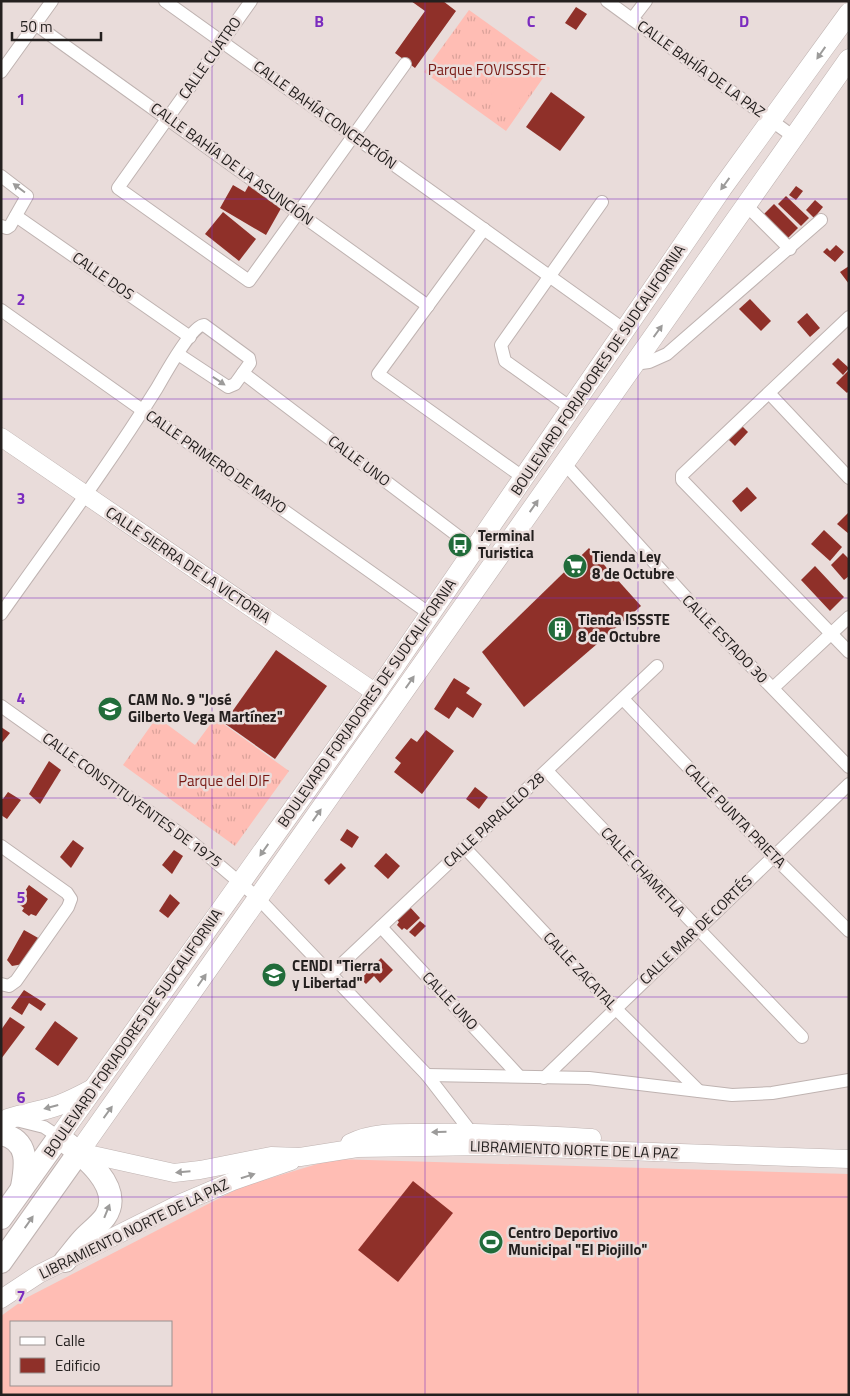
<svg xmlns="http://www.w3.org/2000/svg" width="850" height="1396" viewBox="0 0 850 1396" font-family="'Titillium Web',sans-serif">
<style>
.grass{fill:url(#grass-tufts)}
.garden{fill:#ffbdb4;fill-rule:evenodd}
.building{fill:#8f3029}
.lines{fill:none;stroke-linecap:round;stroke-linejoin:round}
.street-casing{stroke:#bfb3b1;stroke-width:14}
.secondary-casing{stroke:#bfb3b1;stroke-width:19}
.primary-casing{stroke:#bfb3b1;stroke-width:21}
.highway-casing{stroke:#bfb3b1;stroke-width:24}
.street{stroke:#fff;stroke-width:12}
.secondary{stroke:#fff;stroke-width:18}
.primary{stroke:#fff;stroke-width:20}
.highway{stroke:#fff;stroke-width:22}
.oneway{fill:#9c9b9a}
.grid{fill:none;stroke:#7b2cbf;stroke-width:1;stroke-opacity:0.55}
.labels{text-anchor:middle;stroke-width:5;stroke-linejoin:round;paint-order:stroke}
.street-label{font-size:15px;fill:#24201f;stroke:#e9dcda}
.park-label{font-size:15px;fill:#771a15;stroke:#e9dcda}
.poi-label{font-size:15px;font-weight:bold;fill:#24201f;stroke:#e9dcda;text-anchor:start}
.grid-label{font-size:16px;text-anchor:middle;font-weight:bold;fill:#7b2cbf;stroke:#e9dcda;stroke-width:5;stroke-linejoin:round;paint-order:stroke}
</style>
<defs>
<pattern id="grass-tufts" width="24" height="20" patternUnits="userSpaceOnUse" patternTransform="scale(1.25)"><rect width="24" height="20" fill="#ffbdb4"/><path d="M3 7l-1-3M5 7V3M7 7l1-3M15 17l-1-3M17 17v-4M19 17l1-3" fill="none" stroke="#daa29a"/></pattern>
</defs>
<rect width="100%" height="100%" fill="#e9dcda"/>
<g class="grass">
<path d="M469,10L550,68L506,131L424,72Z"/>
<path d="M157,717L195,745L215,718L289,771L235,846L123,765Z"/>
</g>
<g class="garden">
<path d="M517,59L542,76L511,120L486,102Z"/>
<path d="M334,1159L849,1174V1395H1V1316L26,1298L241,1187ZM11,1322H171V1385H11Z"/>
</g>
<g class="building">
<path d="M411,1H443L456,11L415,68L395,53L425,11Z"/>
<path d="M576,7L587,14L576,30L565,23Z"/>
<path d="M551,92L585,117L560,151L526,127Z"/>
<path d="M250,183L284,203L266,235L220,208L233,185L245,192Z"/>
<path d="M796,186L803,191L796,200L789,195Z"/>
<path d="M786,196L809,218L801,226L778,204Z"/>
<path d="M815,200L823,207L814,218L806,210Z"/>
<path d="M774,204L798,228L787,239L763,215Z"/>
<path d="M223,212L256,239L239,261L205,234Z"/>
<path d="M836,245L844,252L835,262L823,252L827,248L830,251Z"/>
<path d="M849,266V284L840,272Z"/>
<path d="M750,299L771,321L761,331L739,309Z"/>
<path d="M807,313L820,328L810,337L797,322Z"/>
<path d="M838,358L849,368L843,375L832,364Z"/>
<path d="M849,370V391L847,393L836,383Z"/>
<path d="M741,425L748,432L735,446L728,439Z"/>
<path d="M747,487L757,498L741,512L732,501Z"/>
<path d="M849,512V534L837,524Z"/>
<path d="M824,530L842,547L830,561L811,544Z"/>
<path d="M589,548L641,606L524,707L482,652Z"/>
<path d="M843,553L849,559V576L844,580L831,565Z"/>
<path d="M815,566L844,597L830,611L801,580Z"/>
<path d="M276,650L327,686L275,759L224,723Z"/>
<path d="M454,678L470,688L466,693L482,704L473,718L457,707L449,719L434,709Z"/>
<path d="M1,727L10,733L1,744Z"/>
<path d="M426,730L454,751L422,794L394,772L401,763L395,758L411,738L417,742Z"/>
<path d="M49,761L61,770L40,804L29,794Z"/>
<path d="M475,787L488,797L479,809L466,799Z"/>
<path d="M8,792L21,800L7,819L1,815V798L3,799Z"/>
<path d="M347,829L359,837L352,848L340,840Z"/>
<path d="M73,840L84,848L71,868L60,857Z"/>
<path d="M174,850L183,856L172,874L162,865Z"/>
<path d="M386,853L400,866L388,879L374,866Z"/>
<path d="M341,863L346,868L329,885L324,880Z"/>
<path d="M29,885L48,899L36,916L31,914L29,916L22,911L24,908L17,903Z"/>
<path d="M170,894L180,903L168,918L159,911Z"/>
<path d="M409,906L420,918L407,930L404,928L402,930L397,925L399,922L396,919Z"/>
<path d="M420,921L426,926L415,937L409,932Z"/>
<path d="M24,930L40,939L23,964L12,966L7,960Z"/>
<path d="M381,958L393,970L380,983L374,976L366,984L361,979Z"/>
<path d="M24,990L46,1004L41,1011L29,1003L22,1015L11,1008Z"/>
<path d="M10,1017L25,1027L1,1059V1030Z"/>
<path d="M55,1021L78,1038L58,1066L35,1049Z"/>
<path d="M413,1181L453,1213L398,1282L358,1250Z"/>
</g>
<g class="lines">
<defs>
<g id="street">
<path d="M165,1L626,331"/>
<path d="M251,1L118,188L249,281L405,64"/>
<path d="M607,1L794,137"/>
<path d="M632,19L646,1"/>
<path d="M35,24L428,306"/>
<path d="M1,72L52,1"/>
<path d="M1,176L27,196L10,226L7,228L1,226"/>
<path d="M746,205L790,249"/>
<path d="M16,216L190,337"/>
<path d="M484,229L378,374L524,478"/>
<path d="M1,310L430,614"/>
<path d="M849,317L682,475V480L849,652"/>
<path d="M634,364L649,362L667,354L821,220"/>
<path d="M243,373L475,549"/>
<path d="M769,393L849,478"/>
<path d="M571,408L505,361L501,345L602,202"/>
<path d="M564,463L711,625L849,767"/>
<path d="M1,614C54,539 109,465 157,388C164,376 192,325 204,325L249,358L250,363L235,384L228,387L178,354"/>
<path d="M773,688L849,617"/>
<path d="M623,699L773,856L849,931"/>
<path d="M1,706L193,843L259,899L427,1075L471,1132"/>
<path d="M547,771L802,1037"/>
<path d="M1,846L67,893L71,899L68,907L16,981L9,986L1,984"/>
<path d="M464,847L615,1008L699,1091"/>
<path d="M381,927L519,1076"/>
<path d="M331,974L657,666"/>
<path d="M427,1075L589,1078L732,1095L772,1093L849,1080"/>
<path d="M544,1078L849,784"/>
<path d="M16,1120L44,1127L59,1137"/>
</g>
<g id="secondary">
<path d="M1,437L376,693"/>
<path d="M350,1143C374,1131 402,1133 428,1133C483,1132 537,1135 592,1138"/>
<path d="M79,1152L174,1173L200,1170L271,1156L300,1157L357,1148L486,1146L849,1159"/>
<path d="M1,1299L39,1274L179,1204L233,1181L291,1161"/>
</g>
<g id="primary">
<path d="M8,1119C22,1114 36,1112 50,1108C65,1104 78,1097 91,1090"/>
<path d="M59,1137L376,693L722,188L849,13"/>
<path d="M79,1152L849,59"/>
</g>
<g id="highway">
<path d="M1,1134C30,1140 26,1165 22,1187"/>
<path d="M1,1218L59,1137C80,1153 126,1187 105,1217C99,1225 92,1230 85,1237C78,1244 72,1253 65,1261"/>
<path d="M1,1262L79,1152"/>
</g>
</defs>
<use href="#street" class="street-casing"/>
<use href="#secondary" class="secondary-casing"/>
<use href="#primary" class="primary-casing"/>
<use href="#highway" class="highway-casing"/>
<use href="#street" class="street"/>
<use href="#secondary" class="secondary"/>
<use href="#primary" class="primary"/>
<use href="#highway" class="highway"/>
</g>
<defs><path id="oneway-solid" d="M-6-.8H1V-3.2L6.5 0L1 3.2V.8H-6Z" transform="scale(1.25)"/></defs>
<g class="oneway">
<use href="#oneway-solid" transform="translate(821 53) rotate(125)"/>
<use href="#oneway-solid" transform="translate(725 184) rotate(126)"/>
<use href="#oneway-solid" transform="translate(19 188) rotate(-143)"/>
<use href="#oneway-solid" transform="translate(658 331) rotate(-54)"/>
<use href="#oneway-solid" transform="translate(219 381) rotate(34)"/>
<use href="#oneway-solid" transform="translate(534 506) rotate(-55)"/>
<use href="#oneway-solid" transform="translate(410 682) rotate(-55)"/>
<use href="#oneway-solid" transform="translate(317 815) rotate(-55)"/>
<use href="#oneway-solid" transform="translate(264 850) rotate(125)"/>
<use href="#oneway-solid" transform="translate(202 980) rotate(-55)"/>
<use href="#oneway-solid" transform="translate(51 1107) rotate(165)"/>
<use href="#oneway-solid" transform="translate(108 1112) rotate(-54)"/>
<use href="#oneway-solid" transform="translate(439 1132) rotate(179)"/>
<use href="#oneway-solid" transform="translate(183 1172) rotate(175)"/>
<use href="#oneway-solid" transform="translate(248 1176) rotate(-18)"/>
<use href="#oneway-solid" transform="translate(107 1211) rotate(-68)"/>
<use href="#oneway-solid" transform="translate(29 1222) rotate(-55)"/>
</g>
<path class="grid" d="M212,1V1395M425,1V1395M638,1V1395M1,199H849M1,399H849M1,598H849M1,798H849M1,997H849M1,1197H849"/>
<defs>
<symbol id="bus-disc" viewBox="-11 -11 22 22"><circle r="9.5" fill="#216c3a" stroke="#e9dcda"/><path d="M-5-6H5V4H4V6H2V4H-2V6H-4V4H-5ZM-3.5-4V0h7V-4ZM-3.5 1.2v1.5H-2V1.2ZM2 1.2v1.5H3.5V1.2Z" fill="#fff"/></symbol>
<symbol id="supermarket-disc" viewBox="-11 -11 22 22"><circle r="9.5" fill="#216c3a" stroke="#e9dcda"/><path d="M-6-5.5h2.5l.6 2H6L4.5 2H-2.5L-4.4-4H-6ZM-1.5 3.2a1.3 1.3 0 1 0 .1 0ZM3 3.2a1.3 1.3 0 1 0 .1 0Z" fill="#fff"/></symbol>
<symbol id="building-disc" viewBox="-11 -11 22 22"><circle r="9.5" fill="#216c3a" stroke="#e9dcda"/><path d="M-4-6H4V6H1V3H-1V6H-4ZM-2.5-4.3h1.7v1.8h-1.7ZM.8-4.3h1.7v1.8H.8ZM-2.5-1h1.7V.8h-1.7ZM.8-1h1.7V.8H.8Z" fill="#fff"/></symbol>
<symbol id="school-disc" viewBox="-11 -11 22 22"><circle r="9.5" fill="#216c3a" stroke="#e9dcda"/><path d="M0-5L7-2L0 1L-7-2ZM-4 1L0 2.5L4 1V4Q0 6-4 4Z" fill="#fff"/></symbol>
<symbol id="stadium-disc" viewBox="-11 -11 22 22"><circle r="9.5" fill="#216c3a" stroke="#e9dcda"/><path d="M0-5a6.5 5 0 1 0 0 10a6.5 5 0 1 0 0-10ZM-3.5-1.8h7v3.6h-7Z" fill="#fff"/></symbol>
</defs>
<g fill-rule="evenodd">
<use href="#bus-disc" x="446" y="531" width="28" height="28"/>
<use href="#supermarket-disc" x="561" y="552" width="28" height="28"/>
<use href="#building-disc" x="546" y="615" width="28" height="28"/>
<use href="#school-disc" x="96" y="695" width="28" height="28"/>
<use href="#school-disc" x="260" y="961" width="28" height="28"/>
<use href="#stadium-disc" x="477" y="1228" width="28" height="28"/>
</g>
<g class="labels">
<g class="street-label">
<text transform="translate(210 58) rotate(-55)" y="5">CALLE CUATRO</text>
<text transform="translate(701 69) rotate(36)" y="5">CALLE BAHÍA DE LA PAZ</text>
<text transform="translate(325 115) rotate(36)" y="5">CALLE BAHÍA CONCEPCIÓN</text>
<text transform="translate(232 164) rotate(36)" y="5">CALLE BAHÍA DE LA ASUNCIÓN</text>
<text transform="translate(103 276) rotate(35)" y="5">CALLE DOS</text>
<text transform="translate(598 370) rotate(-56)" y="5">BOULEVARD FORJADORES DE SUDCALIFORNIA</text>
<text transform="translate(359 461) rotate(37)" y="5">CALLE UNO</text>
<text transform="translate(216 462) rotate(35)" y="5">CALLE PRIMERO DE MAYO</text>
<text transform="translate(188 565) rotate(34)" y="5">CALLE SIERRA DE LA VICTORIA</text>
<text transform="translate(725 639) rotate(46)" y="5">CALLE ESTADO 30</text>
<text transform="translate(367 703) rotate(-55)" y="5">BOULEVARD FORJADORES DE SUDCALIFORNIA</text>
<text transform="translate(132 800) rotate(36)" y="5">CALLE CONSTITUYENTES DE 1975</text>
<text transform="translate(735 816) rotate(46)" y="5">CALLE PUNTA PRIETA</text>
<text transform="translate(494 820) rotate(-43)" y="5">CALLE PARALELO 28</text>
<text transform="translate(643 872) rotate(47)" y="5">CALLE CHAMETLA</text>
<text transform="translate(696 930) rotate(-44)" y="5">CALLE MAR DE CORTÉS</text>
<text transform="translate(580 971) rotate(47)" y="5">CALLE ZACATAL</text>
<text transform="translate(450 1001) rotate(47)" y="5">CALLE UNO</text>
<text transform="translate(133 1033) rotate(-55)" y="5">BOULEVARD FORJADORES DE SUDCALIFORNIA</text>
<text transform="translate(574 1150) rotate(2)" y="5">LIBRAMIENTO NORTE DE LA PAZ</text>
<text transform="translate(134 1229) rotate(-26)" y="5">LIBRAMIENTO NORTE DE LA PAZ</text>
</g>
<g class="park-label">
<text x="487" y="75">Parque FOVISSSTE</text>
<text x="224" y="786">Parque del DIF</text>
</g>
<g class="poi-label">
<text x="478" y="541">Terminal<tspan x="478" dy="17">Turistica</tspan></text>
<text x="592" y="562">Tienda Ley<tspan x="592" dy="17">8 de Octubre</tspan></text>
<text x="578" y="625">Tienda ISSSTE<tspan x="578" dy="17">8 de Octubre</tspan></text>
<text x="128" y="705">CAM No. 9 "José<tspan x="128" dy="17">Gilberto Vega Martínez"</tspan></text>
<text x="292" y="971">CENDI "Tierra<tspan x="292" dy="17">y Libertad"</tspan></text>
<text x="508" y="1238">Centro Deportivo<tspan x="508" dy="17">Municipal "El Piojillo"</tspan></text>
</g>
</g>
<g class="grid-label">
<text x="319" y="27">B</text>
<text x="531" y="27">C</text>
<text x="744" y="27">D</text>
<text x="21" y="105">1</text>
<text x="21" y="305">2</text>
<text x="21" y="504">3</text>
<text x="21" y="704">4</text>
<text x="21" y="903">5</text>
<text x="21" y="1103">6</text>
<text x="21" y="1302">7</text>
</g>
<rect width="850" height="1396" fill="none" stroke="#24201f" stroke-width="5"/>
<rect x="10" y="1321" width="162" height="65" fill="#e9dcda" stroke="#9a918f"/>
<rect x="20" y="1337" width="25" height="8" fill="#ffffff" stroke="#9a918f"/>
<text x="55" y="1346" font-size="15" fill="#24201f">Calle</text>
<rect x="20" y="1358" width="25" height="15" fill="#8f3029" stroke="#9a918f"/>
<text x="55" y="1371" font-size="15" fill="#24201f">Edificio</text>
<path d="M12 32v8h89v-8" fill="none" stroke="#24201f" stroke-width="2.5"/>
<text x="20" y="32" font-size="15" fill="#24201f" stroke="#e9dcda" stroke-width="4" paint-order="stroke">50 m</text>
</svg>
